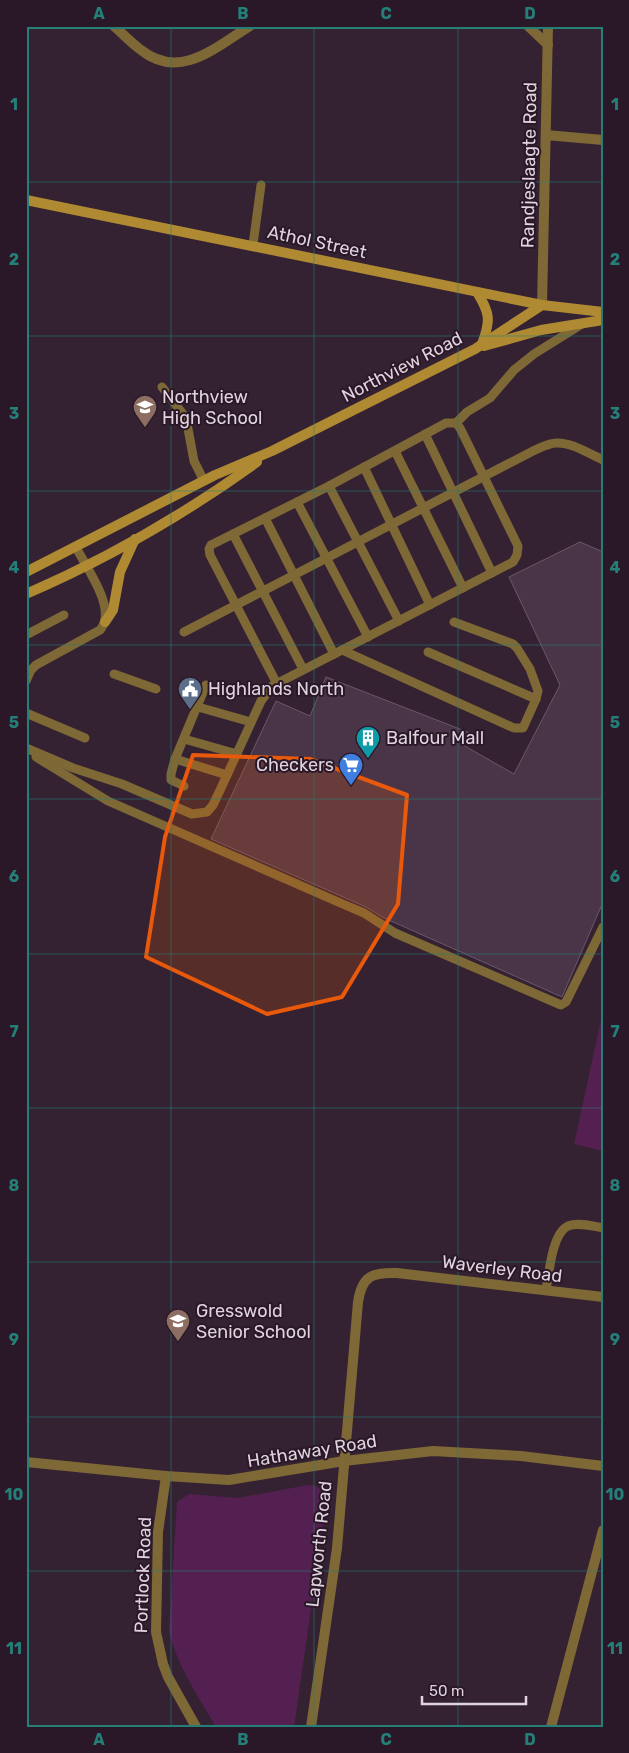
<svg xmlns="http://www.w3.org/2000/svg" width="629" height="1753" viewBox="0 0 629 1753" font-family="Rubik,sans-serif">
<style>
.green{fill:#542051}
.building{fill:#493547;stroke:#6c576a}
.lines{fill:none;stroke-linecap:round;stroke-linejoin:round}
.lane{stroke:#7e6835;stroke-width:9}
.street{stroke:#7e6835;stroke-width:10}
.secondary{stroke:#af8a33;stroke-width:10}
.marked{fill:#e8590c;fill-opacity:0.2;stroke:#e8590c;stroke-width:4;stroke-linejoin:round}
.grid{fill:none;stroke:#247f79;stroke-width:1;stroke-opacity:0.55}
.labels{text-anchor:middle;stroke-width:4;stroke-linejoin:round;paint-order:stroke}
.street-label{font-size:18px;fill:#dfd3de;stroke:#2a1828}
.poi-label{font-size:18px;fill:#dfd3de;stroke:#2a1828;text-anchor:start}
.neatline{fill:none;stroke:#247f79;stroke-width:2}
.grid-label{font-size:16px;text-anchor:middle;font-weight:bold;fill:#247f79}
</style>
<rect width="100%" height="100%" fill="#342232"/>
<g class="green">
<path d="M603,1011V1151L574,1144Z"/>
<path d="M308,1485C320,1486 325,1491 326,1504L294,1727H216C198,1696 178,1667 169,1632L177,1502L189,1494L237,1498Z"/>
</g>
<path class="building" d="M580,542L603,552V902L562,997L382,917L366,907L211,839L276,701L310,716L326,677L470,733L463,745L514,774L560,685L509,577Z"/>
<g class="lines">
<g class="lane">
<path d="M253,245L261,185"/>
<path d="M162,387L186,418L194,461L204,481"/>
<path d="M456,423L467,412L490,398L514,370L534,354L582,324"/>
<path d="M425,434L492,573"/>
<path d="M395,451L463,588"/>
<path d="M364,467L430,605"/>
<path d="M329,486L399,621"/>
<path d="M297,502L368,637"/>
<path d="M265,518L334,654"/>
<path d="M233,534L303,669"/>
<path d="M184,632L533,451C540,448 549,443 556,443C572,442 589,454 603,460"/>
<path d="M26,635L64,615"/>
<path d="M428,652L536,699"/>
<path d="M114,674L156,689"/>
<path d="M26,681L31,670L36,665L100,630C118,609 86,568 76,547"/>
<path d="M276,682L210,555L209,549L211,545L329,486L446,423H456L460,428L518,546L517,555L513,562L342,650"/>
<path d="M206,685L175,759L227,775"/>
<path d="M198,707L251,722"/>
<path d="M26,713L85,738"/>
<path d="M184,739L237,754"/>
<path d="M26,748L73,768L122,784L192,814L207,812L213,805L222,786L261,701L272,686L342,650L514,728H523L536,699L538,691L530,669L517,648L513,644L454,622"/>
<path d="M36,757L108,801L345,905L364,913L395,933L561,1005L566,1002L603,927"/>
<path d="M175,759L171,774V780L184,786"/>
<path d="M546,1290C549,1274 552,1233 568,1226C578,1222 593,1226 603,1228"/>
</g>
<g class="street">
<path d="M114,26C123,34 131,43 141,50C180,81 216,47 250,26"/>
<path d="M528,26L548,45"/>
<path d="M546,135L603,140"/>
<path d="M542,305L548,26"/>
<path d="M26,1462L166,1476L229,1480L344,1461L433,1451L521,1456L603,1466"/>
<path d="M166,1476L158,1532L156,1632L163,1664L168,1677L196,1727"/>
<path d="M311,1727L337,1548L358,1302C362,1276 372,1272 397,1273L603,1297"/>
<path d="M551,1727L603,1530"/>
</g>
<g class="secondary">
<path d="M26,200L542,305L603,312"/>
<path d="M477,292C490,313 491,320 482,344"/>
<path d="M484,346L541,330L603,320"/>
<path d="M26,572L215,475L272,451L475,349L542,305"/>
<path d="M26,594C107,559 185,514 257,462"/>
<path d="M105,622L113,610L120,572L135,539"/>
</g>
</g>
<path class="marked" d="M193,755L310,759L407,795L398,904L342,997L267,1014L146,957L165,837Z"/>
<path class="grid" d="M171,26V1727M314,26V1727M458,26V1727M26,182H603M26,336H603M26,491H603M26,645H603M26,799H603M26,954H603M26,1108H603M26,1262H603M26,1417H603M26,1571H603"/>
<defs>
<symbol id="school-pin" viewBox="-11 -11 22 30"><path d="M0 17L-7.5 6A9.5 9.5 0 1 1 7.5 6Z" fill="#8d6e63" stroke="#2a1828"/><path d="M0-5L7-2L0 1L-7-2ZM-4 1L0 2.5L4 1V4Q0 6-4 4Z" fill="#fff"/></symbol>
<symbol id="civic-pin" viewBox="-11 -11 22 30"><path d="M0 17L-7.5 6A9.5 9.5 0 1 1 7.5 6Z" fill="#5c6f8a" stroke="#2a1828"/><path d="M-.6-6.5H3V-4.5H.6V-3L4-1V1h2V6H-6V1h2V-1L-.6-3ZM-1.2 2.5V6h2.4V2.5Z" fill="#fff"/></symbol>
<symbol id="building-pin" viewBox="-11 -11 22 30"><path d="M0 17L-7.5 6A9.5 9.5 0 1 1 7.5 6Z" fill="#0f9aa8" stroke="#2a1828"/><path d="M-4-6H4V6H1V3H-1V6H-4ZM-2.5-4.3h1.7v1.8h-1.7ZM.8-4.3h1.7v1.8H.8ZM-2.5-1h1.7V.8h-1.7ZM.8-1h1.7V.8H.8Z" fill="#fff"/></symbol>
<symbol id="supermarket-pin" viewBox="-11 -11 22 30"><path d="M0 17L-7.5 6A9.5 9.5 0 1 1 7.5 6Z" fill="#3f7fe0" stroke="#2a1828"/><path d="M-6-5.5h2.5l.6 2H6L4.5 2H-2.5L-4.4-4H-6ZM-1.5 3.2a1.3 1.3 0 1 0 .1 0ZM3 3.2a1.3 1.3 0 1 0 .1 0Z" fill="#fff"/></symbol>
</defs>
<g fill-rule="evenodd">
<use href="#school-pin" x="131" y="393" width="28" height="38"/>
<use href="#civic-pin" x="176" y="675" width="28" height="38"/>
<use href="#building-pin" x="354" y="724" width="28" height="38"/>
<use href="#supermarket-pin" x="337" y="751" width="28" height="38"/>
<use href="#school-pin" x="164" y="1307" width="28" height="38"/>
</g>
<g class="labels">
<g class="street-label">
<text transform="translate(529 165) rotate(-89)" y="6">Randjeslaagte Road</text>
<text transform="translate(317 242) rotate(12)" y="6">Athol Street</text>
<text transform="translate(402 367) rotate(-27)" y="6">Northview Road</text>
<text transform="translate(502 1269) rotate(7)" y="6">Waverley Road</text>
<text transform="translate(312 1451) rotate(-9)" y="6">Hathaway Road</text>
<text transform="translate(319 1544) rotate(-84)" y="6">Lapworth Road</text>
<text transform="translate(143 1575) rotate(-88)" y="6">Portlock Road</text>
</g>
<g class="poi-label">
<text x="162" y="403">Northview<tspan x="162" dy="21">High School</tspan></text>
<text x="208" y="695">Highlands North</text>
<text x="386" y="744">Balfour Mall</text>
<text x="334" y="771" text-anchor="end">Checkers</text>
<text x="196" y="1317">Gresswold<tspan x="196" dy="21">Senior School</tspan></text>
</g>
</g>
<rect width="629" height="1753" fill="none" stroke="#2a1828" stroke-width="55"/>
<path d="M422 1696v8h104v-8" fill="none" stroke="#dfd3de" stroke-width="2.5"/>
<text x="429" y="1696" font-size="15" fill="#dfd3de" stroke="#2a1828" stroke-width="4" paint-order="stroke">50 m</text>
<rect x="28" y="28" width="574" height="1698" class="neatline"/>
<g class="grid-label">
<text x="99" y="19">A</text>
<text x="243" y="19">B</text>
<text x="386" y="19">C</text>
<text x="530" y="19">D</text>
<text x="14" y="110">1</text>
<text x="615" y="110">1</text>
<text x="14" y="265">2</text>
<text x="615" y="265">2</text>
<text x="14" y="419">3</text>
<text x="615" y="419">3</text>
<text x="14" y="573">4</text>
<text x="615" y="573">4</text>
<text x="14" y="728">5</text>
<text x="615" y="728">5</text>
<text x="14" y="882">6</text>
<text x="615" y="882">6</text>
<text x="14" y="1037">7</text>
<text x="615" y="1037">7</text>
<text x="14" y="1191">8</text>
<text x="615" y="1191">8</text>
<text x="14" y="1345">9</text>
<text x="615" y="1345">9</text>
<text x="14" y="1500">10</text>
<text x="615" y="1500">10</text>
<text x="14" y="1654">11</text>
<text x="615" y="1654">11</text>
<text x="99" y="1745">A</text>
<text x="243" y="1745">B</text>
<text x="386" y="1745">C</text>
<text x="530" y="1745">D</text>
</g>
</svg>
